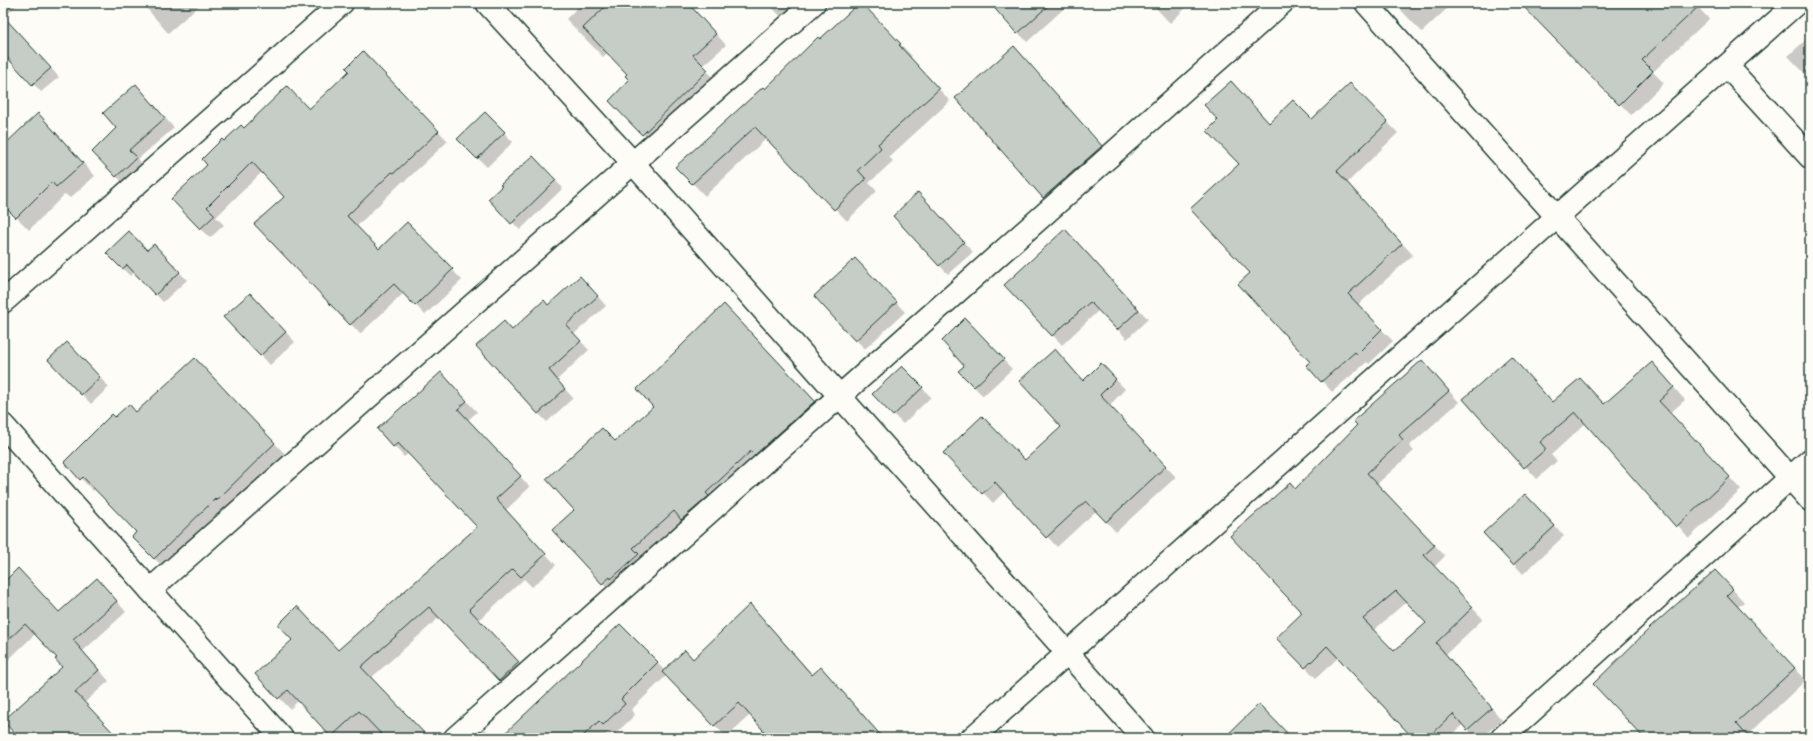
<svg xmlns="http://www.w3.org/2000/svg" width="1813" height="741" viewBox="0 0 1813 741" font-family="Kalam,sans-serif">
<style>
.shadow{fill:#0003;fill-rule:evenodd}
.building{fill:#c6cdc7;stroke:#1f3d34;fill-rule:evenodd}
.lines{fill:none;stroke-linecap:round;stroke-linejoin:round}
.street-casing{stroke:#1f3d34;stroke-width:25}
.street{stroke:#fdfcf7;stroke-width:22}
</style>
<rect width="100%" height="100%" fill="#fdfcf7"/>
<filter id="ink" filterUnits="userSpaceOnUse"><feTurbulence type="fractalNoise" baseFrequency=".025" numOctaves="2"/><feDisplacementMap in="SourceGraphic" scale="8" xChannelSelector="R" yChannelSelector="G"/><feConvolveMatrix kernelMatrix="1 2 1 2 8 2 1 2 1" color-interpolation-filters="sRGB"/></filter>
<g filter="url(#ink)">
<g class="shadow">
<path d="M3,3H19L4,17L59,77L41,92L3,51Z"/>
<path d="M142,3H202L168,33Z"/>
<path d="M416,3H425L421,7Z"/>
<path d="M582,3H688L726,45L702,66L717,81L653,144L610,101L631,80L628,74L607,53L603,57L566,19Z"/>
<path d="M768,3H801L783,19Z"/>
<path d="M860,3L912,56L910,58L950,101L889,157L893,161L869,183L877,191L847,221L767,138L705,196L677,167L820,41Z"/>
<path d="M991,3H1075L1071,6L1069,4L1027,42Z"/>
<path d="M1151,3H1191L1170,23Z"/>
<path d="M1394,3H1453L1422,32Z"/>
<path d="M1521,3H1694L1709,19L1653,72L1664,83L1631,115Z"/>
<path d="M1810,36V79L1788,56Z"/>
<path d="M1014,48L1114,160L1057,211L1043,197Z"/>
<path d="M372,62L448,141L404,182L403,181L356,227L379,250L407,223L462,280L425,315L404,293L360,334L351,324L285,197L262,172L216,217L224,225L210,238L200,229L209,165L224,142L244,129L309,110Z"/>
<path d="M145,95L174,128L138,159L145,167L126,186L93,152L118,128Z"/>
<path d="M1361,95L1398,133L1347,183L1413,255L1358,305L1393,341L1369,364L1367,362L1332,392L1322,381L1311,362L1251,273L1240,164L1269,124L1312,121Z"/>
<path d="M485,113L513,142L487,167L458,139Z"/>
<path d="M51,127L95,176L70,198L65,194L29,230L3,203V138L8,143Z"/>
<path d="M533,158L563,188L520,230L490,199Z"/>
<path d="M927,203L973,252L948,274L939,265Z"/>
<path d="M1074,239L1148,319L1127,339L1099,310L1062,345L1006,285Z"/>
<path d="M147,251L161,253L187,280L163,302L135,272L130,276L107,253Z"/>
<path d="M3,268L8,274L3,279Z"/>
<path d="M864,268L905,312L865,349L856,340Z"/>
<path d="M589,286L606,306L574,334L589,350L557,380L573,398L547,422L538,413L513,331L548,306Z"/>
<path d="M259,303L295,342L270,365L225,317Z"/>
<path d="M737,319L828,415L616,597L554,530L575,510L615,442L654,407Z"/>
<path d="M974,329L1012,369L983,396L959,371L966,366Z"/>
<path d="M76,353L109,387L91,404L49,360Z"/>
<path d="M1065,360L1084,382L1101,364L1125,389L1109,406L1176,477L1116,532L1096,511L1057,547L1005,491L993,503L945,453L1025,461L1062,427Z"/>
<path d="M1422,361L1459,402L1409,446L1414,451L1377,484L1445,556L1434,567L1483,619L1446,654L1502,720L1481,738H1476L1463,724L1450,738H1415L1339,657L1316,678L1277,638L1303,613L1295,490ZM1407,601L1428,623L1394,653L1373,631Z"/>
<path d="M1652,363L1685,400L1670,413L1741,490L1689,538L1586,423L1551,455L1557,461L1537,479L1465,399L1604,405Z"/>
<path d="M902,367L931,397L903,424L873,395Z"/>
<path d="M207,371L286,455L166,570L133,537L137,532L95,488L93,491L65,462L115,418L136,414Z"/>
<path d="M441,373L477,412L468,420L530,487L506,510L556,565L532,587L524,579L479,620L529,673L510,691L440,617L371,678L428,738H334L299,700L290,709L257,674L339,651L479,527L409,453L404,457L394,446Z"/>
<path d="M1534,505L1564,536L1523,574L1485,533Z"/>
<path d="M1727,583L1744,602L1738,607L1806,680L1747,736L1749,738H1645Z"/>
<path d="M3,584L59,613L107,589L126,612L83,651L109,681L84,703L117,738H20L63,667L58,658L35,634L3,665Z"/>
<path d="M761,617L813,675L832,680L883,738H771L750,715L726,737L667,675L631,710L635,715L614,735L610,731L602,738H502L620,625L665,671L693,660Z"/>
<path d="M485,729L494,738H475Z"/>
</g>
<g class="building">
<path d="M609,3H688L716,34L693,55L708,70L642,135L609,101L629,80L625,76L627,74L583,28Z"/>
<path d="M859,3H862L901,44L899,45L939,89L878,144L881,148L858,170L866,179L834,210L755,127L692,184L675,167L763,87L765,89L818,37L820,39Z"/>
<path d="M990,3H1051L1017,34Z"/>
<path d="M1520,3H1702L1642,60L1653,71L1619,105Z"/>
<path d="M3,16L51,68L32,85L3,53Z"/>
<path d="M1014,46L1102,146L1043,198L955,98Z"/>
<path d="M363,51L439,131L394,173L392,172L347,216L379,249L407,222L453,269L415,306L394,284L350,325L254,224L284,197L252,162L207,207L215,215L200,229L171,199L207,165L202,159L222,139L224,141L241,125L244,128L287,86L309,109L349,71L346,68Z"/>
<path d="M1231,81L1269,123L1293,100L1312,119L1350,83L1388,122L1337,171L1402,244L1348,294L1382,329L1357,354L1355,352L1321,382L1306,365L1310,362L1238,284L1250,273L1190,209L1239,164L1207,131L1218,120L1204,105Z"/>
<path d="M136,84L165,118L129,150L137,157L116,177L92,152L116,128L103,113Z"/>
<path d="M485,112L505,132L477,159L457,139Z"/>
<path d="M38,113L83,163L56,187L52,182L16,218L3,205V146Z"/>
<path d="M533,156L556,180L511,224L488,199L502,186L500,185Z"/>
<path d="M918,192L964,242L939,266L893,216Z"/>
<path d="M1065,229L1139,310L1117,330L1090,302L1052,336L1004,285Z"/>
<path d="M129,231L147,250L154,244L180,272L155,295L127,265L122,269L106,253Z"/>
<path d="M855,258L897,302L855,341L814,296Z"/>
<path d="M580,276L598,296L566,325L581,341L549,370L565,389L538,414L476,346L504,321L512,330L544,300L548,305Z"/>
<path d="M250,293L286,332L260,356L223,317Z"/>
<path d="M724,304L815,401L755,455L751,451L706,493L709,496L681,520L674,511L633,548L639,554L611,579L610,577L602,584L552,530L574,510L546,479L602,428L615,441L653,407L637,389Z"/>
<path d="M965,318L1004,359L974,387L958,371L964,366L942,341Z"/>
<path d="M67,342L100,377L81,395L48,360Z"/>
<path d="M1055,349L1083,381L1101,363L1116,379L1100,395L1166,466L1106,522L1086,501L1046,538L995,482L982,494L943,453L982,416L1025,460L1061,427L1019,381Z"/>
<path d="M1511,356L1552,402L1580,378L1604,404L1652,362L1674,387L1659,401L1730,477L1676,527L1575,412L1540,442L1546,449L1524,468L1463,399Z"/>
<path d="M195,358L275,443L216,501L215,499L154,559L132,537L136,532L83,477L80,480L64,462L112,414L115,417L129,404L136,412Z"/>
<path d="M1422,360L1449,391L1399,435L1403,440L1367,473L1435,545L1424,555L1473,607L1436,643L1492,708L1467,730L1453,714L1428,738H1413L1327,646L1305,668L1276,638L1302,613L1230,536L1290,483L1295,489L1357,425L1353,421ZM1396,591L1426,623L1394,651L1363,619Z"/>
<path d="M902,366L923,387L893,416L872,394Z"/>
<path d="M441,372L467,401L458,409L521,476L496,499L546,554L521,577L513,569L469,609L519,662L499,681L429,607L361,667L429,738H385L359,711L331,737L288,690L278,699L255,674L292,640L278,625L297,606L338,650L477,527L398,443L393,447L377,429Z"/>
<path d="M1525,494L1555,526L1513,565L1483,533Z"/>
<path d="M18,568L59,612L97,578L117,601L73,640L99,670L75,692L118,738H19L3,721L62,667L55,659L57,658L25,624L3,645V583Z"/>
<path d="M1715,570L1733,589L1727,595L1795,668L1736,723L1749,738H1644L1593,684L1651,627Z"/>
<path d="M750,604L812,675L821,667L883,738H770L739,703L714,726L662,672L685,650L693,659Z"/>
<path d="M620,624L658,662L621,699L625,704L603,725L599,721L581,738H500Z"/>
<path d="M1259,704L1292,738H1224Z"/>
</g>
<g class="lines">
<defs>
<g id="street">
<path d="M487,3L633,163L1143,738"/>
<path d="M1366,3L1810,500"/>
<path d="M1727,66L1810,157"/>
<path d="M3,302L342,3"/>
<path d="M3,425L282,738"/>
<path d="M150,590L814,3"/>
<path d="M455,738L1282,3"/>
<path d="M972,738L1797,3"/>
<path d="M1502,738L1810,460"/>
</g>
</defs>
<use href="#street" class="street-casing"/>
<use href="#street" class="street"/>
</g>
</g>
<rect width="1813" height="741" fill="none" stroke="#fdfcf7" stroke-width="16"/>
<rect x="8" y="8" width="1797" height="725" fill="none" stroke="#1f3d34" stroke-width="1.5" filter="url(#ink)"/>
</svg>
